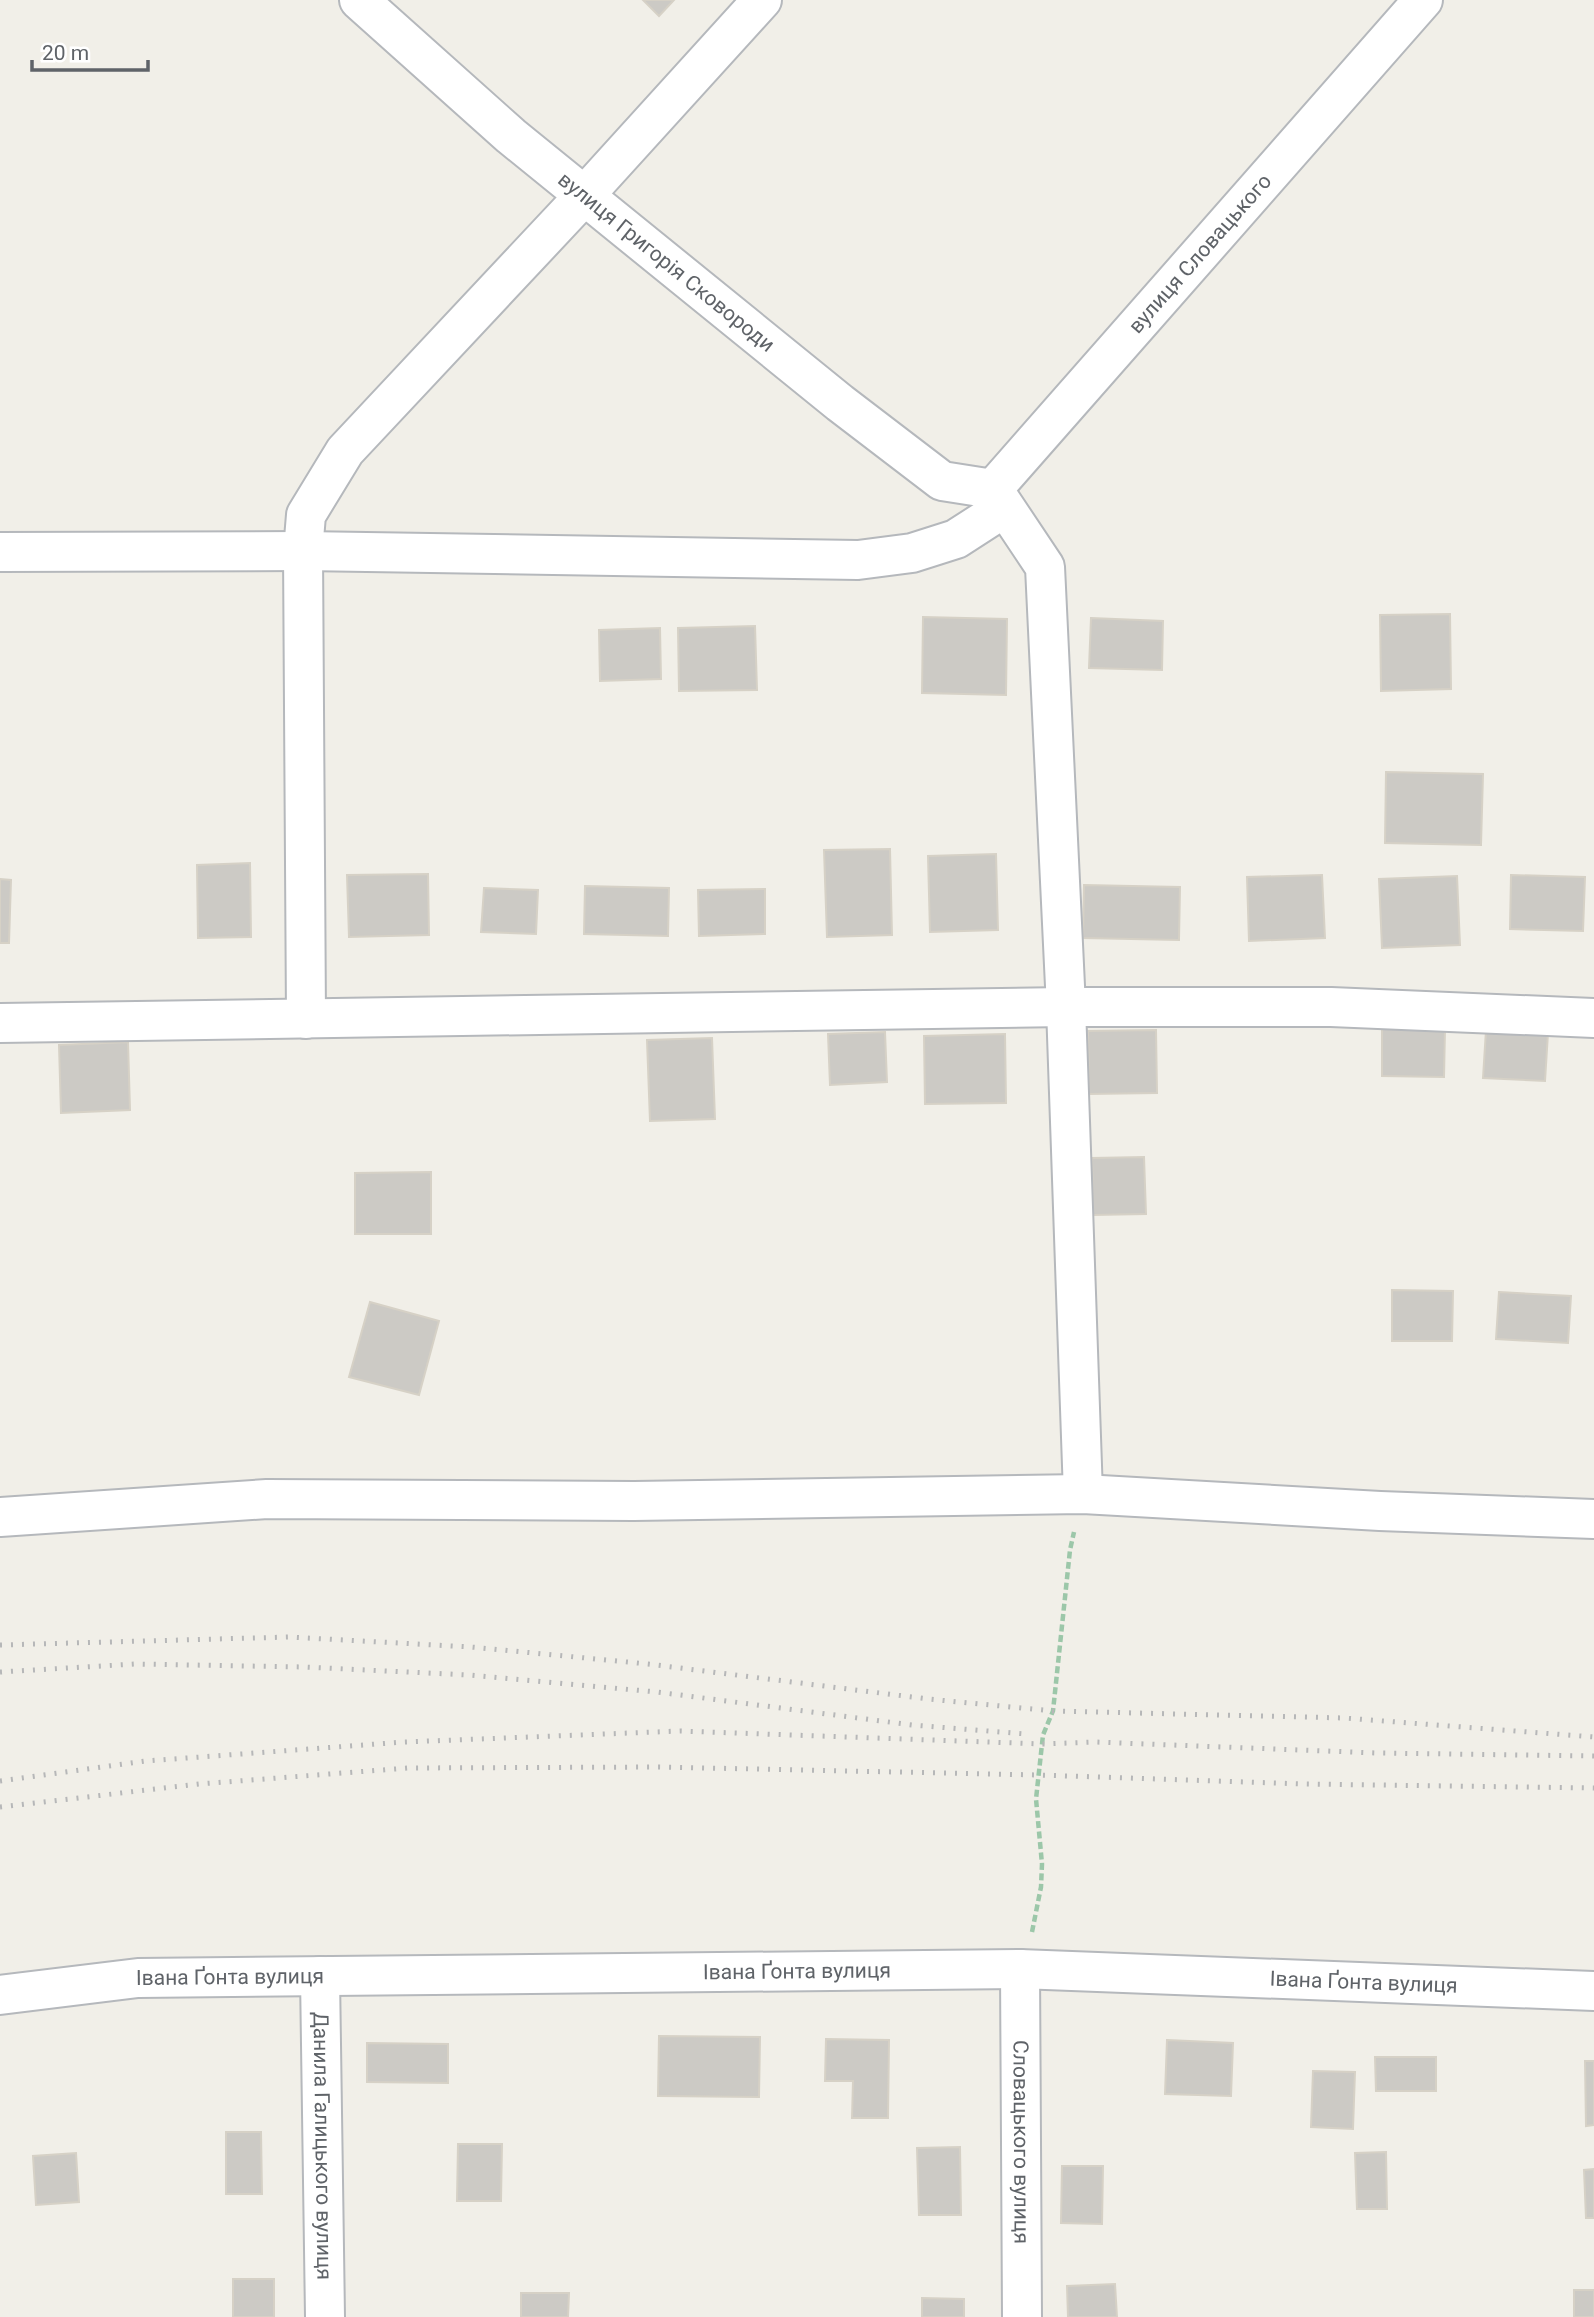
<svg xmlns="http://www.w3.org/2000/svg" width="1594" height="2317" viewBox="0 0 1594 2317" font-family="Roboto,sans-serif">
<style>
.building{fill:#cccac5;stroke:#d6d1c6;stroke-width:2}
.lines{fill:none;stroke-linecap:round;stroke-linejoin:round}
.minor-casing{stroke:#b5b8bc;stroke-width:42}
.path{stroke:#9cc7a9;stroke-width:4.5;stroke-dasharray:7 3.5;stroke-linecap:butt}
.minor{stroke:#fff;stroke-width:38}
.rail{stroke:#b6b7b8;stroke-width:5;stroke-dasharray:2 9;stroke-linecap:butt}
.labels{text-anchor:middle;stroke-width:6;stroke-linejoin:round;paint-order:stroke}
.street-label{font-size:21px;fill:#5f6368;stroke:#fff}
</style>
<rect width="100%" height="100%" fill="#f1efe8"/>
<g class="building">
<path d="M643,0H674L659,16Z"/>
<path d="M1450,614L1451,689L1381,691L1380,615Z"/>
<path d="M923,617L1007,619L1006,695L922,693Z"/>
<path d="M1091,618L1163,621L1162,670L1089,668Z"/>
<path d="M755,626L757,690L679,691L678,628Z"/>
<path d="M660,628L661,679L600,681L599,630Z"/>
<path d="M1386,772L1483,774L1481,845L1385,843Z"/>
<path d="M890,849L892,935L827,937L824,850Z"/>
<path d="M996,854L998,930L930,932L928,856Z"/>
<path d="M250,863L251,937L198,938L197,865Z"/>
<path d="M428,874L429,935L349,937L347,875Z"/>
<path d="M1322,875L1325,938L1249,941L1247,877Z"/>
<path d="M1511,875L1585,877L1583,931L1510,929Z"/>
<path d="M1457,876L1460,945L1382,948L1379,879Z"/>
<path d="M0,879L11,880L9,943H0Z"/>
<path d="M1084,885L1180,887L1179,940L1083,938Z"/>
<path d="M585,886L669,888L668,936L584,934Z"/>
<path d="M484,888L538,890L536,934L481,932Z"/>
<path d="M765,889V934L699,936L698,890Z"/>
<path d="M1382,1028L1445,1029L1444,1077L1382,1076Z"/>
<path d="M1156,1030L1157,1093L1089,1094L1088,1031Z"/>
<path d="M1486,1030L1548,1033L1545,1081L1483,1078Z"/>
<path d="M885,1032L887,1082L830,1085L828,1034Z"/>
<path d="M1005,1034L1006,1103L925,1104L924,1036Z"/>
<path d="M712,1038L715,1119L650,1121L647,1040Z"/>
<path d="M128,1042L130,1110L61,1113L59,1045Z"/>
<path d="M1144,1157L1146,1214L1093,1215L1092,1158Z"/>
<path d="M431,1172V1234H355V1173Z"/>
<path d="M1392,1290L1453,1291L1452,1341H1392Z"/>
<path d="M1499,1292L1571,1296L1568,1343L1496,1339Z"/>
<path d="M370,1302L439,1321L419,1395L349,1377Z"/>
<path d="M659,2036L760,2037L759,2097L658,2096Z"/>
<path d="M826,2039L889,2040L888,2118H852L853,2081H825Z"/>
<path d="M1167,2040L1233,2043L1231,2096L1165,2094Z"/>
<path d="M367,2043L448,2044V2083L367,2082Z"/>
<path d="M1375,2057H1436V2091H1376Z"/>
<path d="M1585,2061H1594V2125L1586,2126Z"/>
<path d="M1313,2071L1355,2072L1353,2129L1311,2127Z"/>
<path d="M226,2132H261L262,2194H226Z"/>
<path d="M458,2144H502L501,2201H457Z"/>
<path d="M960,2147L961,2215H919L917,2148Z"/>
<path d="M1386,2152L1387,2209H1357L1355,2153Z"/>
<path d="M76,2153L79,2202L36,2205L33,2156Z"/>
<path d="M1062,2166H1103L1102,2224L1061,2223Z"/>
<path d="M1594,2169V2218H1586L1584,2170Z"/>
<rect x="233" y="2279" width="41" height="38"/>
<path d="M1115,2284L1117,2317H1068L1067,2286Z"/>
<rect x="1574" y="2290" width="20" height="27"/>
<path d="M521,2293H569L568,2317H521Z"/>
<path d="M922,2298L964,2299V2317H922Z"/>
</g>
<g class="lines">
<defs>
<g id="minor">
<path id="s1" d="M359,0L511,136L840,403L942,481L993,489"/>
<path d="M0,552L303,551L858,560L912,553L956,539L1004,508"/>
<path d="M306,1019L303,551L306,515L345,451L584,196L762,0"/>
<path d="M0,1023L1066,1007H1331L1594,1018"/>
<path id="s2" d="M1083,1494L1066,1007L1045,567L993,489L1423,0"/>
<path d="M0,1517L267,1499L634,1501L1083,1494L1380,1511L1594,1519"/>
<path id="s3" d="M1020,1969L1022,2317"/>
<path id="s4" d="M320,1976L325,2317"/>
<path id="s5" d="M0,1995L138,1978L1020,1969L1594,1991"/>
</g>
</defs>
<use href="#minor" class="minor-casing"/>
<path class="path" d="M1032,1932L1041,1887L1042,1864L1036,1799L1043,1735L1053,1711L1070,1550L1074,1532"/>
<use href="#minor" class="minor"/>
<g class="rail">
<path d="M0,1645L289,1637L471,1647L648,1664L928,1699L1053,1711L1344,1718L1594,1737"/>
<path d="M0,1672L135,1664L304,1667L469,1675L657,1692L912,1725L1026,1734"/>
<path d="M0,1781L146,1761L404,1742L680,1731L1043,1744L1095,1742L1377,1753L1594,1756"/>
<path d="M0,1807L199,1784L408,1768L659,1767L1039,1775L1305,1784L1594,1788"/>
</g>
</g>
<g class="labels">
<g class="street-label">
<text dy="7" stroke="none"><textPath href="#s2" startOffset="1335">вулиця Словацького</textPath></text>
<text dy="7" stroke="none"><textPath href="#s1" startOffset="404">вулиця Григорія Сковороди</textPath></text>
<text dy="7" stroke="none"><textPath href="#s5" startOffset="798">Івана Ґонта вулиця</textPath></text>
<text dy="7" stroke="none"><textPath href="#s5" startOffset="231">Івана Ґонта вулиця</textPath></text>
<text dy="7" stroke="none"><textPath href="#s5" startOffset="1365">Івана Ґонта вулиця</textPath></text>
<text dy="7" stroke="none"><textPath href="#s3" startOffset="173">Словацького вулиця</textPath></text>
<text dy="7" stroke="none"><textPath href="#s4" startOffset="170">Данила Галицького вулиця</textPath></text>
</g>
</g>
<path d="M32 60v10h116v-10" fill="none" stroke="#5f6368" stroke-width="3.5"/>
<text x="42" y="60" font-size="21" fill="#5f6368" stroke="#ffffff" stroke-width="5" paint-order="stroke">20 m</text>
</svg>
